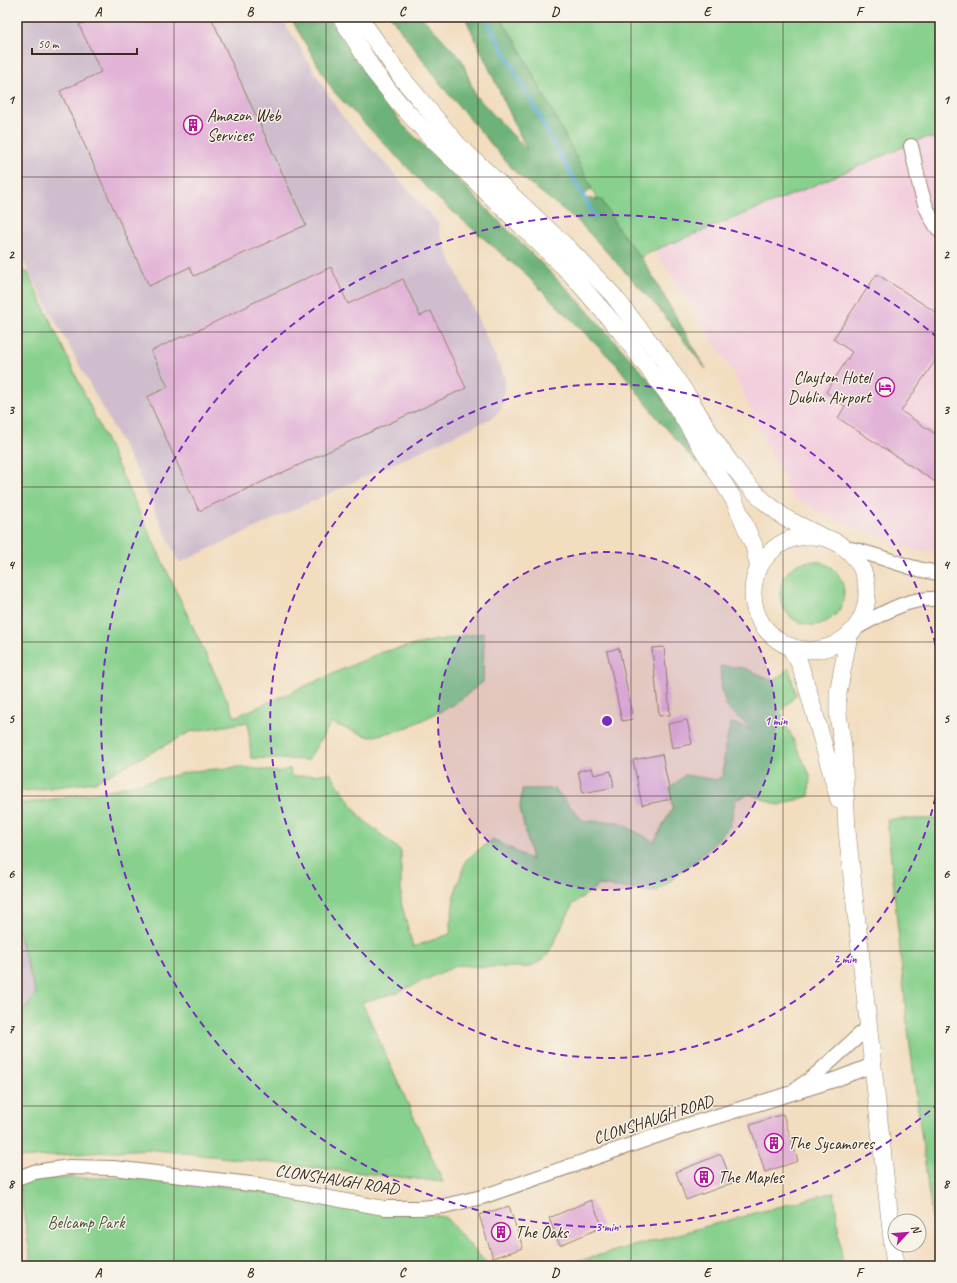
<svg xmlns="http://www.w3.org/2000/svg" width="957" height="1283" viewBox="0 0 957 1283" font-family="Caveat,sans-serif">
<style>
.built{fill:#f3cfde}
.industrial{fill:#cfbdce}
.green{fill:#87d08d;stroke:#617d56}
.forest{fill:#6db278;stroke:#546e4b}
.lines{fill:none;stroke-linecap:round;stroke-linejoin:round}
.stream{stroke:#5fabd8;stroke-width:4}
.building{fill:#e2b2d7}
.minor-casing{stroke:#96846e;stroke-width:16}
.major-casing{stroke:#96846e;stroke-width:18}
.minor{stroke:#fff;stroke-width:14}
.major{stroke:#fff;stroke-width:17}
.grid{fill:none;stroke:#3b2a1e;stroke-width:1;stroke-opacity:0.55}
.ring{fill:none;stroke:#7b2cbf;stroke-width:2;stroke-dasharray:7 5}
.labels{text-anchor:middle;stroke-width:3;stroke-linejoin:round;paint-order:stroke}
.poi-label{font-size:17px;fill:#3b2a1e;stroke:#f7f3e8;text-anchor:start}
.street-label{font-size:17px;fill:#3b2a1e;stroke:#f7f3e8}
.park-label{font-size:17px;fill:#4e543a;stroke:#f7f3e8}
.centre{fill:#7b2cbf;stroke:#f7f3e8;stroke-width:2}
.ring-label{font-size:12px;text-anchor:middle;font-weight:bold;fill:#7b2cbf;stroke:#f7f3e8;stroke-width:3;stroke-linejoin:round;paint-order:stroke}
.neatline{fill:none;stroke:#3b2a1e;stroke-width:1.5}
.grid-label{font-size:13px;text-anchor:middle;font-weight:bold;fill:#3b2a1e}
</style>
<rect width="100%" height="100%" fill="#f7f3e8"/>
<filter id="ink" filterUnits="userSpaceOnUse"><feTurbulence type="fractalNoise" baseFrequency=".025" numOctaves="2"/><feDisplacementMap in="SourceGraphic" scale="8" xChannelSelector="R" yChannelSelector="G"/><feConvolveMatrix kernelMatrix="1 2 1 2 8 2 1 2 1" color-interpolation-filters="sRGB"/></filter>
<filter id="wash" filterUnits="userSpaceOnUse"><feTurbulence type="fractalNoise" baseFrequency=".012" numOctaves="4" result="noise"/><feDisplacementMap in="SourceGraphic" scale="16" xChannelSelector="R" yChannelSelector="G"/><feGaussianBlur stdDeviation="0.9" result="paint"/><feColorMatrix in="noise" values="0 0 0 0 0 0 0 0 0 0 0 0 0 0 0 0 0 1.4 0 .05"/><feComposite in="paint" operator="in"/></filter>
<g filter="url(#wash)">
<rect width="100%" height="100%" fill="#f2ddbf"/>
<path class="built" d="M924,138L940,139V551H918L832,519L792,497L765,442L736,377L655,250L796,193Z"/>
<g class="industrial">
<path d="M17,17H281L339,112L438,223L440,236L505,378L502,408L497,414L492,418L179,563L140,477L24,263L17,262Z"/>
<path d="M17,929L36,995L17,1021Z"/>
</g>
<g class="green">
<path d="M496,17H940V139L924,138L796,193L655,250L638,259L612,226Z"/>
<path d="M17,268L28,273L235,717L382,652L438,640L484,633L483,682L453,705L404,729L370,737L331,723L308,760L251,758L248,722L190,732L95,782L17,792Z"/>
<circle cx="812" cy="593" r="32"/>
<path d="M720,666L744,668L774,681L789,668L796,695L780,712L810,775L809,796L779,805L749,794L735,800L730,826L704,854L656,892L599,885L573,904L547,956L531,967H482L458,965L396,993L362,1002L443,1182L148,1149L17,1158V1021L36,994L17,929V804L97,793L192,771L241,767L280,772L290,768L291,777L330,773L360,817L401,851V902L413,947L450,934L454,895L466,860L493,839L532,860L520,808L522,789H555L583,821L618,822L654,842L673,807L668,790L685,775L716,780L723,776L725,747L731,723L751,729L727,707L722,692Z"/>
<path d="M887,819H940V1266H938L907,1022Z"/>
<path d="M155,1177L445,1217L489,1266H32L18,1179Z"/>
<path d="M834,1192L843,1266H559L815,1197Z"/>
</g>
<g class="forest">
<path d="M290,17H328L368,78L402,124L576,298L659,391L697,464L654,414L617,365L526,275L436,197L333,91Z"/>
<path d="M391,17H422L462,60L475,95L527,150L465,17H499L516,41L592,188L582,198L602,200L617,227L645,263L706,369L660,310L578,221L516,173L446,91Z"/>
</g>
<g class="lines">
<path class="stream" d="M485,17L594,216"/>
</g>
<g id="blocks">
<g class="building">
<path d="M96,17H211L306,225L194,276L190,267L149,286L60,91L101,72L79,25Z"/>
<path d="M331,267L348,304L403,279L420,316L431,311L466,388L199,511L147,397L168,387L151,351L183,336L184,337L248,306V305Z"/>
<path d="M877,274L940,315V365L935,361L901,411L940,437V485L838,418L845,406L826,392L852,352L833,339Z"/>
<path d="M664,647L670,715L659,716L652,648Z"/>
<path d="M619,648L633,719L622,721L607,651Z"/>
<path d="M687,720L692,744L672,748L668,724Z"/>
<path d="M662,754L671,799L642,805L633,760Z"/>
<path d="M592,768L594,775L611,771L614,787L583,793L578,771Z"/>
<path d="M783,1114L798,1161L765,1172L750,1125Z"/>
<path d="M721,1154L732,1183L686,1200L676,1172Z"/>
<path d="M591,1200L603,1227L560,1245L549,1218Z"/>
<path d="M509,1206L523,1248L493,1258L479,1215Z"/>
</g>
</g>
</g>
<g filter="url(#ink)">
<use href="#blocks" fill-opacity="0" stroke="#96846e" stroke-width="1"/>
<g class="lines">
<defs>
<g id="minor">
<path d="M911,146C918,175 921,208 940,231"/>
<path d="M845,548C877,553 907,570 940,573"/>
<path d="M856,628C883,613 908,597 940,599"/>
<path d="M797,1088L811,1079L865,1030L868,1024"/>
<path d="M17,1178L34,1172L70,1167L113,1168L259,1185L384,1208H419L444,1206L482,1197L682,1127L834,1080L873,1065"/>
</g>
<g id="major">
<path d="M341,17L375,73L398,102L436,143L571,274L621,332L671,398L734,500L754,546L759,569"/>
<path d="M359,17L401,77L458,145L570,250L613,295L663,359L689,398L713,438L729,461L747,484L764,501L785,518L825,538"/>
<circle cx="810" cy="593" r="57"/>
<path d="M849,635L838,693V714L843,748L847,831L895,1266"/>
<path d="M789,646L799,662L810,697L839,800"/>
</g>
</defs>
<use href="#minor" class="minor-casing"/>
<use href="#major" class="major-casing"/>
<use href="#minor" class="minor"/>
<use href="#major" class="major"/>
</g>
</g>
<path class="grid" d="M174,17V1266M326,17V1266M478,17V1266M631,17V1266M783,17V1266M17,177H940M17,332H940M17,487H940M17,642H940M17,796H940M17,951H940M17,1106H940"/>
<circle cx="607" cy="721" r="169" fill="#7b2cbf" fill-opacity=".12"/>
<g class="ring">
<circle cx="607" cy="721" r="169"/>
<path d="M940 774A337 337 0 1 1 940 668"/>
<path d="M939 1103A506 506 0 1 1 939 339"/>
</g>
<defs>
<symbol id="building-ring" viewBox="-11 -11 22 22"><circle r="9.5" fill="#f7f3e8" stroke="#b5179e" stroke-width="1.5"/><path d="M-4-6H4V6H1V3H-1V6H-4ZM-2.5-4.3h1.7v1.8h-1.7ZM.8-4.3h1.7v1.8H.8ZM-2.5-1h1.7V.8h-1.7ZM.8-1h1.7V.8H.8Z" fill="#b5179e"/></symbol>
<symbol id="hotel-ring" viewBox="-11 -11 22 22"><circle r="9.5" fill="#f7f3e8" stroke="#b5179e" stroke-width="1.5"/><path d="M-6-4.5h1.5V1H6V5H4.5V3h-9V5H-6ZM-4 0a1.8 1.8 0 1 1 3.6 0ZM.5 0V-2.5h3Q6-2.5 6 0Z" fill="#b5179e"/></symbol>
</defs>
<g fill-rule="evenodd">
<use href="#building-ring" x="182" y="114" width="22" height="22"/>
<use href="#hotel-ring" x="874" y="376" width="22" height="22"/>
<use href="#building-ring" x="763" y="1132" width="22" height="22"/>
<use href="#building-ring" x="693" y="1166" width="22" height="22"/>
<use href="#building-ring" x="490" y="1221" width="22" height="22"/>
</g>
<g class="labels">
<g class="poi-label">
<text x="207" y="121">Amazon Web<tspan x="207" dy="20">Services</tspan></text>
<text x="871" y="383" text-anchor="end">Clayton Hotel<tspan x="871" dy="20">Dublin Airport</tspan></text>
<text x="788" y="1149">The Sycamores</text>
<text x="718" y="1183">The Maples</text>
<text x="515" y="1238">The Oaks</text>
</g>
<g class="street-label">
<text transform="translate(653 1119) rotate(-18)" y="6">CLONSHAUGH ROAD</text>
<text transform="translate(337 1179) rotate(9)" y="6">CLONSHAUGH ROAD</text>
</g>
<g class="park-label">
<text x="86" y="1228">Belcamp Park</text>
</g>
</g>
<circle cx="607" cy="721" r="6" class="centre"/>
<g class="ring-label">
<text x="776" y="725">1 min</text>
<text x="845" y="963">2 min</text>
<text x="607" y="1231">3 min</text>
</g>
<rect width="957" height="1283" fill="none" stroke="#f7f3e8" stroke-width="44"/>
<g transform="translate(907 1233) rotate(64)"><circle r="19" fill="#f7f3e8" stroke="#aca397"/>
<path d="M0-3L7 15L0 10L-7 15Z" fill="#b5179e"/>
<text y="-6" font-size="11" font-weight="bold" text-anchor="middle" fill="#3b2a1e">N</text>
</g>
<path d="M32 48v6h105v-6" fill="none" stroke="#3b2a1e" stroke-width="2"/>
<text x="38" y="48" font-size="12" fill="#3b2a1e" stroke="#f7f3e8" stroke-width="3" paint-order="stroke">50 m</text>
<rect x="22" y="22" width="913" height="1239" class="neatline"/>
<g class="grid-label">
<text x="98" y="16">A</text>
<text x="250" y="16">B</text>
<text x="402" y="16">C</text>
<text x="555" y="16">D</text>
<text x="707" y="16">E</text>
<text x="859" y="16">F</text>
<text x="11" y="104">1</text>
<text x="946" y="104">1</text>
<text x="11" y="259">2</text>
<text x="946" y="259">2</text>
<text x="11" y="414">3</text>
<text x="946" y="414">3</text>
<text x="11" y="569">4</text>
<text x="946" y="569">4</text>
<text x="11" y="723">5</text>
<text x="946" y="723">5</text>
<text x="11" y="878">6</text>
<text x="946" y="878">6</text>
<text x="11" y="1033">7</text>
<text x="946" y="1033">7</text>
<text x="11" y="1188">8</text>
<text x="946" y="1188">8</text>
<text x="98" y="1277">A</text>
<text x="250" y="1277">B</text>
<text x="402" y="1277">C</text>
<text x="555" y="1277">D</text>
<text x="707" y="1277">E</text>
<text x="859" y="1277">F</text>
</g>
</svg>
